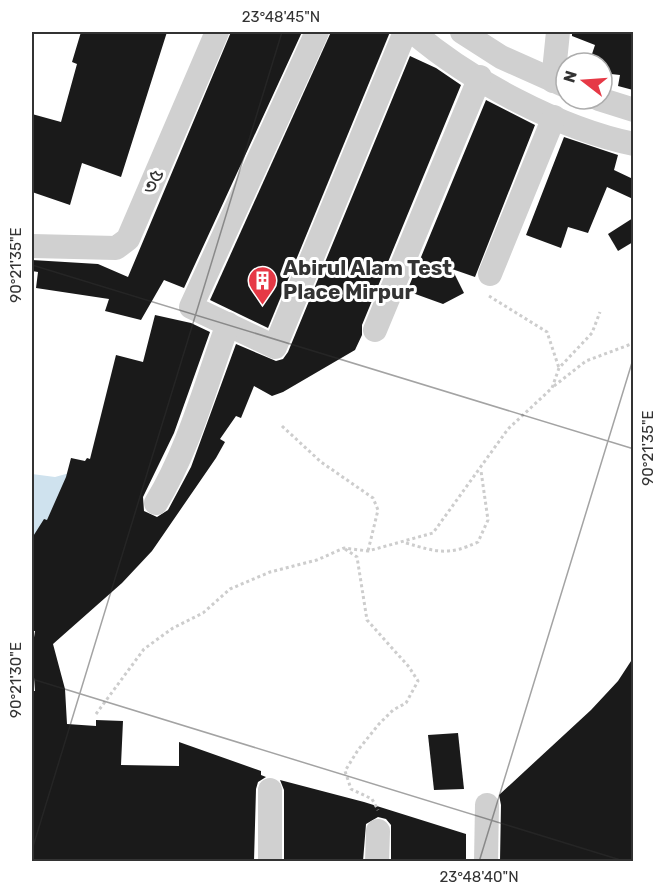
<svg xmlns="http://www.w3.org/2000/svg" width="665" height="893" viewBox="0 0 665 893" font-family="Rubik,'Noto Sans Bengali',sans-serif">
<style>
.water{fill:#cfe2ee}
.building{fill:#1a1a1a}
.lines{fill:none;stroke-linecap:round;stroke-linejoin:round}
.path{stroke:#cdcdcd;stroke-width:3;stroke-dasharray:3 3;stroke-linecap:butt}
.minor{stroke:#d0d0d0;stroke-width:24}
.ticks{fill:none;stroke:#333;stroke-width:1.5;stroke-opacity:0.45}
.labels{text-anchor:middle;stroke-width:6;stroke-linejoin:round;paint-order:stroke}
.street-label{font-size:21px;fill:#333;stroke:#fff}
.poi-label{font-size:21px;font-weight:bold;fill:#333;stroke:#fff;text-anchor:start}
.neatline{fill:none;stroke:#333;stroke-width:2}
.ticks-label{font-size:15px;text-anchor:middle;fill:#333}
</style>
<rect width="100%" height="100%" fill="#fff"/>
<path class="water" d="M91,467L48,581L32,586V474L55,477Z"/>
<g class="building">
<path d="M81,32H167L121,177L82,163L70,205L32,192V114L61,122L77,64L72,62Z"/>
<path d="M231,32H302L184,288L164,280L141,320L105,311L109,299L36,288L38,272L32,271V260L98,264L128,277Z"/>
<path d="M331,32H390L268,328L210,300Z"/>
<path d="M572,32L633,33V90L618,86L620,75L602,73V63H589L595,45L572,36Z"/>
<path d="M410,56L436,68L461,85L362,325V335L355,350L283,392L272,396L254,386L241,418L236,416L220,439L225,442L216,458L152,551L122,583L53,644L65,689L67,724L96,726V720L123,721L121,765L179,766V742L261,771V775L266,777L258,782L256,789L254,861H32V691H35L32,650L35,631H32V538L44,519L47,520L66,477L71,458L85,461L87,458L90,459L116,355L143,362L155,315L191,323L210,332L174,433L143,497L144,511L157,517L168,510L191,467L236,344L276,361L283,359L288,352Z"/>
<path d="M486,100L535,125L475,277L452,269L464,293L443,304L407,291Z"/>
<path d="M564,137L618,155L614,170L633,179V199L607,187L588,233L568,227L561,248L526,235Z"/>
<path d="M633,218V242L618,251L608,234Z"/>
<path d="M633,658V861H500L501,805L499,795L591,710L618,681Z"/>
<path d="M458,733L464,789L434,790L428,735Z"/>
<path d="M280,780L364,802L466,834V859L391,861V825L386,819L378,817L366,824L363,861H284V790Z"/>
</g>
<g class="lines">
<g class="path">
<path d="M489,296L547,332L559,368"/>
<path d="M554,386L586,361L634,343"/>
<path d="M282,426L321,462L373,498L378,510L368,551"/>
<path d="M406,543C437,552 448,556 478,542L488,520L481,471"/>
<path d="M345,549L357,557L367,620L409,667L418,681L406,703L393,710L379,724L358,750L345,771L351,789L372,799L378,810"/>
<path d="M96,714L144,649L173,628L203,613L230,589L270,572L317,560L344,548L368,551L433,533L508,429L552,388L559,368L592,333L600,312"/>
</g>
<g class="minor">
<path d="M317,32L191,307L275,347L405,32"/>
<path d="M413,32C469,80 560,129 634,144"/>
<path d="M462,32L501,57L566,86"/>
<path d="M553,81L558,32"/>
<path d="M599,99L634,110"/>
<path d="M32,246L116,248L128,239L217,32"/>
<path d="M490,274L554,117"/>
<path d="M375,330L480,77"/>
<path d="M156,503C189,449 206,383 228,324"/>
<path d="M270,862V790"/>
<path d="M377,862L378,831"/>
<path d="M486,862L487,805"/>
</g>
</g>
<path class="ticks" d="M626,32L634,34M32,265L634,449M32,679L627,862M32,850L282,32M479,862L634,356"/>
<defs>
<symbol id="building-pin" viewBox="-11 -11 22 30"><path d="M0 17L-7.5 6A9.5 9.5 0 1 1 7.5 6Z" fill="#e63946" stroke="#fff"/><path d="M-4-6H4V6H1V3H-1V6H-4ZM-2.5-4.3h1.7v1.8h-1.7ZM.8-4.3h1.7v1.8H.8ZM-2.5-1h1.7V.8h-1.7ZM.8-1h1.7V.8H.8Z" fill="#fff"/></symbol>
</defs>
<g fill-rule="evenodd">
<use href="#building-pin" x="246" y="264" width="33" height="45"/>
</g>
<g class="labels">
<g class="street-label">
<text transform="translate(153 181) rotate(-67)" y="7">৩৫</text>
</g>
<g class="poi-label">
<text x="283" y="275">Abirul Alam Test<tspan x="283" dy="24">Place Mirpur</tspan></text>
</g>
</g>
<rect width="665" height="893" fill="none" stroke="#ffffff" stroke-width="66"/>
<g transform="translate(584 81) rotate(287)"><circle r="28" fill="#ffffff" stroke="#adadad" stroke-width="1.5"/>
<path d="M0-4.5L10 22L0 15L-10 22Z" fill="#e63946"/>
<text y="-9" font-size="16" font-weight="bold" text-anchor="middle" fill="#333333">N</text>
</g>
<rect x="33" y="33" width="599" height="827" class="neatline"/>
<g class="ticks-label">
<text x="281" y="22">23°48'45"N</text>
<text transform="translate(16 265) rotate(-90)" y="5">90°21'35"E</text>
<text transform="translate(648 448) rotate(-90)" y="5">90°21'35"E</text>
<text transform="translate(16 680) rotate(-90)" y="5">90°21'30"E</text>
<text x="479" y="882">23°48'40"N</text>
</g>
</svg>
